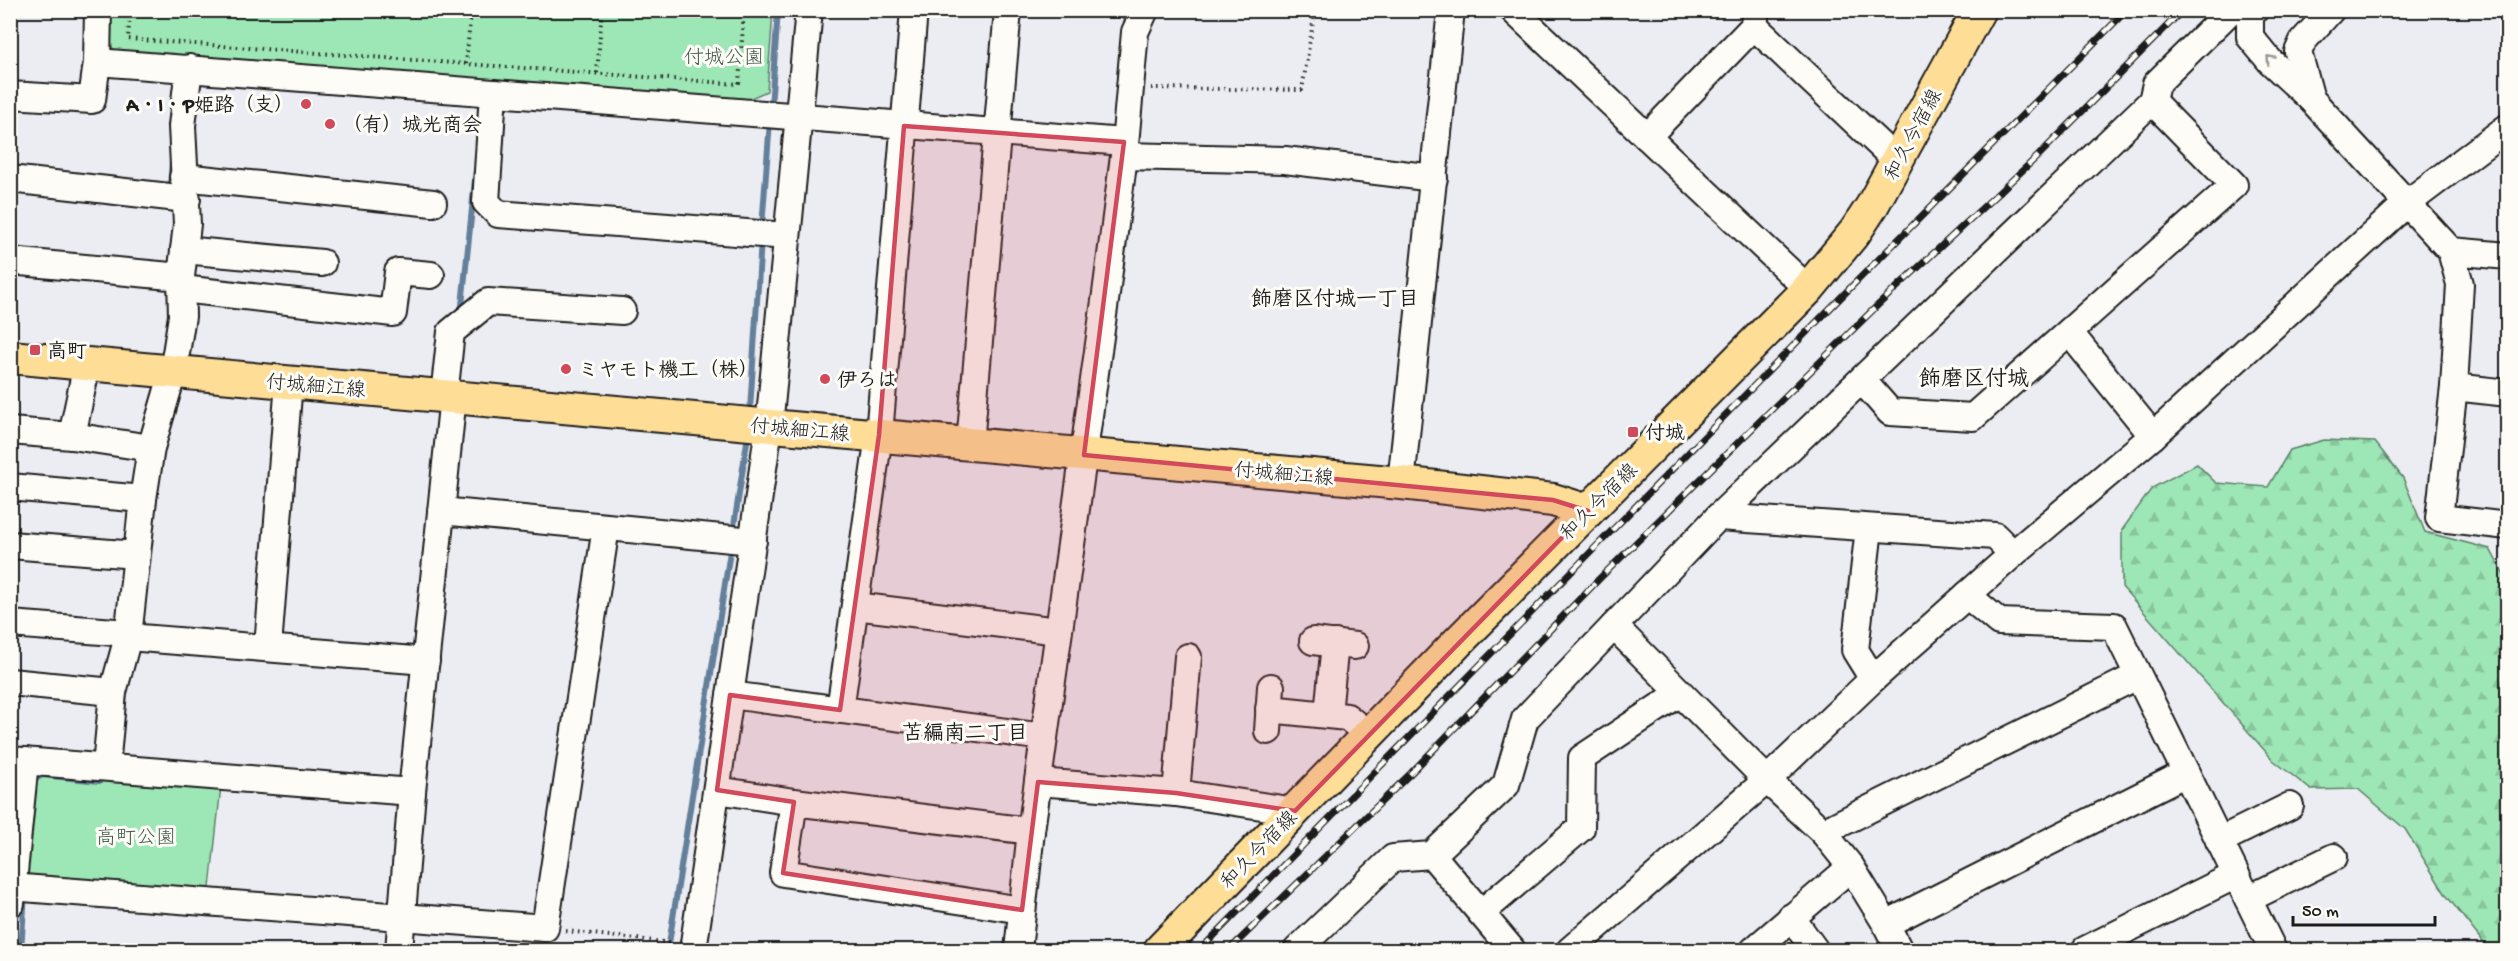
<svg xmlns="http://www.w3.org/2000/svg" width="2518" height="961" viewBox="0 0 2518 961" font-family="'Gochi Hand','Klee One',sans-serif">
<style>
.forest{fill:url(#forest-firs);stroke:#5c8168;stroke-width:1.5}
.park{fill:#9de6b5;stroke:#5c8168;stroke-width:1.5}
.lines{fill:none;stroke-linecap:round;stroke-linejoin:round}
.stream{stroke:#647f9a;stroke-width:6}
.minor-casing{stroke:#1c1c1c;stroke-width:30}
.major-casing{stroke:#1c1c1c;stroke-width:36}
.path{stroke:#1c1c1c;stroke-width:4;stroke-dasharray:1.5 4.5;stroke-linecap:butt}
.minor{stroke:#fdfcf7;stroke-width:26}
.major{stroke:#fedd96;stroke-width:32}
.rail-casing{stroke:#1c1c1c;stroke-width:7}
.rail{stroke:#fdfcf7;stroke-width:4.5;stroke-dasharray:14;stroke-linecap:butt}
.oneway{stroke:#989794}
.marked{fill:#d1495b;fill-opacity:0.2;stroke:#d1495b;stroke-width:4.5;stroke-linejoin:round}
.poi-dot{fill:#d1495b;stroke:#fdfcf7;stroke-width:2}
.labels{text-anchor:middle;stroke-width:6;stroke-linejoin:round;paint-order:stroke}
.park-label{font-size:20px;fill:#43594a;stroke:#fdfcf7}
.poi-label{font-size:20px;font-weight:bold;fill:#1c1c1c;stroke:#fdfcf7;text-anchor:start}
.street-label{font-size:20px;fill:#1c1c1c;stroke:#fdfcf7}
.neighbourhood-label{font-size:21px;font-weight:bold;fill:#1c1c1c;stroke:#fdfcf7}
.quarter-label{font-size:22px;font-weight:bold;fill:#1c1c1c;stroke:#fdfcf7}
</style>
<defs>
<pattern id="forest-firs" width="22" height="20" patternUnits="userSpaceOnUse" patternTransform="scale(1.5)"><rect width="22" height="20" fill="#9de6b5"/><path d="M5 1l3.5 6h-7zM16 11l3.5 6h-7z" fill="#87c59b"/></pattern>
</defs>
<rect width="100%" height="100%" fill="#ecedf3"/>
<filter id="ink" filterUnits="userSpaceOnUse"><feTurbulence type="fractalNoise" baseFrequency=".0167" numOctaves="2"/><feDisplacementMap in="SourceGraphic" scale="12" xChannelSelector="R" yChannelSelector="G"/><feConvolveMatrix kernelMatrix="1 2 1 2 8 2 1 2 1" color-interpolation-filters="sRGB"/></filter>
<g filter="url(#ink)">
<path class="forest" d="M2324,440L2375,442L2403,478L2425,532L2490,549L2507,581V950H2489L2446,895L2405,829L2358,789L2311,790L2273,760L2122,587V530L2152,488L2197,464L2216,483L2268,487L2290,450Z"/>
<g class="park">
<path d="M112,11H773L767,91L742,102L116,52L109,44Z"/>
<path d="M40,773L221,786L209,897L33,884L24,872L31,781Z"/>
</g>
<g class="lines">
<g class="stream">
<path d="M771,107L778,10"/>
<path d="M170,187L172,161"/>
<path d="M762,227L770,121"/>
<path d="M461,315L476,170"/>
<path d="M750,410L761,240"/>
<path d="M733,532L747,442"/>
<path d="M33,785V781L42,775L99,781V773"/>
<path d="M21,950L25,894"/>
<path d="M668,950L731,545"/>
</g>
<defs>
<g id="minor">
<path d="M98,10L97,62L1124,142"/>
<path d="M1513,10L1808,289"/>
<path d="M2255,10L2250,15V37L2270,61L2311,99L2451,251L2460,284L2454,387L2439,518L2508,526"/>
<path d="M1754,26L1898,162"/>
<path d="M493,93L486,202L498,214L787,236"/>
<path d="M10,95L92,100L97,62"/>
<path d="M2311,99L2298,52L2303,41L2331,10"/>
<path d="M2152,101L2156,84L2231,10"/>
<path d="M1647,137L1754,26L1756,10"/>
<path d="M1124,156L1285,160L1434,178"/>
<path d="M183,177L433,203"/>
<path d="M10,179L187,199"/>
<path d="M184,250L322,263"/>
<path d="M2451,251L2508,256"/>
<path d="M10,261L181,277"/>
<path d="M182,289L393,313L398,272L431,275"/>
<path d="M2069,332L2153,436"/>
<path d="M2454,387L2508,393"/>
<path d="M444,396L451,332L488,302L622,311"/>
<path d="M10,431L72,436L151,448"/>
<path d="M72,436L87,364"/>
<path d="M970,444L1008,10"/>
<path d="M1401,483L1451,10"/>
<path d="M10,487L143,499"/>
<path d="M441,511L753,541"/>
<path d="M1718,517L1995,536L2013,554"/>
<path d="M1869,528L1855,650L1873,679"/>
<path d="M10,545L136,555"/>
<path d="M1967,595L1999,622L2114,626L2273,950"/>
<path d="M855,606L1058,631"/>
<path d="M10,624L128,633"/>
<path d="M1614,626L1767,780L1823,832L1851,867L1886,924L1899,950"/>
<path d="M128,637L426,661"/>
<path d="M1313,641L1355,646"/>
<path d="M268,647L289,382"/>
<path d="M10,682L113,692"/>
<path d="M730,695L1044,737"/>
<path d="M1269,709L1347,717L1369,735"/>
<path d="M840,710L879,435L914,10"/>
<path d="M1328,714L1335,643"/>
<path d="M1268,731L1271,687"/>
<path d="M10,760L412,792"/>
<path d="M106,767L113,692L128,637L143,499L151,448L173,372L182,316L181,277L187,224L182,126L189,68"/>
<path d="M1038,782L1176,793L1295,811"/>
<path d="M717,790L794,802L1031,831"/>
<path d="M1176,793L1188,657"/>
<path d="M794,802L783,873L1022,910"/>
<path d="M1823,832L2137,676"/>
<path d="M2219,841L2290,806"/>
<path d="M1432,855L1512,950"/>
<path d="M10,887L545,928L606,527"/>
<path d="M2248,899L2334,857"/>
<path d="M11,903L25,761"/>
<path d="M1481,913L1581,828L1582,758L1680,693"/>
<path d="M1791,917L1815,950"/>
<path d="M1886,924L2186,773"/>
<path d="M399,950L412,792L453,396"/>
<path d="M693,950L769,427L809,10"/>
<path d="M1018,950L1031,831L1105,301L1124,156L1135,32L1145,10"/>
<path d="M1297,950L1393,858L1432,855L1506,785L1525,719L1718,517L2152,101L2234,185L1973,417L1890,412L1862,380"/>
<path d="M1570,950L1767,780L1873,679L2013,554L2153,436L2406,204L2508,127"/>
<path d="M1754,950L1851,867"/>
<path d="M2085,950L2236,875"/>
</g>
<g id="major">
<path d="M10,357L1401,483L1553,500L1588,511"/>
<path d="M1160,950L1457,643L1808,289L1855,232L1872,206L1979,10"/>
</g>
</defs>
<use href="#minor" class="minor-casing"/>
<use href="#major" class="major-casing"/>
<g class="path">
<path d="M130,10L128,39L739,84L744,10"/>
<path d="M466,64L471,10"/>
<path d="M597,73L602,10"/>
<path d="M1151,88L1302,90L1315,10"/>
<path d="M566,931L672,943"/>
</g>
<use href="#minor" class="minor"/>
<use href="#major" class="major"/>
<defs>
<g id="rail">
<path d="M1200,950L1852,286L2127,10"/>
<path d="M1229,950L1411,773L1600,578L1878,305L2038,156L2183,10"/>
</g>
</defs>
<use href="#rail" class="rail-casing"/>
<use href="#rail" class="rail"/>
</g>
<defs><path id="oneway-chevron" d="M-2-3.5L2.5 0L-2 3.5" fill="none" stroke-width="1.6" stroke-linecap="round" stroke-linejoin="round" transform="scale(1.5)"/></defs>
<use class="oneway" href="#oneway-chevron" transform="translate(2270 59) rotate(-133)"/>
</g>
<path class="marked" d="M904,126L1124,142L1084,455L1553,500L1588,511L1295,811L1176,793L1038,782L1022,910L783,873L794,802L717,790L730,695L840,710L879,435Z"/>
<g class="poi-dot">
<circle cx="306" cy="104" r="6"/>
<circle cx="330" cy="124" r="6"/>
<rect x="29" y="344" width="12" height="12" rx="3"/>
<circle cx="566" cy="369" r="6"/>
<circle cx="825" cy="379" r="6"/>
<rect x="1627" y="426" width="12" height="12" rx="3"/>
</g>
<g class="labels">
<g class="park-label">
<text x="724" y="63">付城公園</text>
<text x="136" y="843">高町公園</text>
</g>
<g class="poi-label">
<text x="294" y="111" text-anchor="end">A・I・P姫路（支）</text>
<text x="342" y="131">（有）城光商会</text>
<text x="47" y="357">高町</text>
<text x="578" y="376">ミヤモト機工（株）</text>
<text x="837" y="386">伊ろは</text>
<text x="1645" y="439">付城</text>
</g>
<g class="street-label">
<text transform="translate(1912 134) rotate(-62)" y="7">和久今宿線</text>
<text transform="translate(316 385) rotate(5)" y="7">付城細江線</text>
<text transform="translate(800 429) rotate(5)" y="7">付城細江線</text>
<text transform="translate(1284 473) rotate(5)" y="7">付城細江線</text>
<text transform="translate(1598 501) rotate(-45)" y="7">和久今宿線</text>
<text transform="translate(1258 849) rotate(-46)" y="7">和久今宿線</text>
</g>
<g class="neighbourhood-label">
<text x="1335" y="305">飾磨区付城一丁目</text>
<text x="965" y="739">苫編南二丁目</text>
</g>
<g class="quarter-label">
<text x="1974" y="385">飾磨区付城</text>
</g>
</g>
<rect width="2518" height="961" fill="none" stroke="#fdfcf7" stroke-width="36"/>
<rect x="18" y="18" width="2482" height="925" fill="none" stroke="#1c1c1c" stroke-width="2" filter="url(#ink)"/>
<path d="M2293 916v9h142v-9" fill="none" stroke="#1c1c1c" stroke-width="3"/>
<text x="2302" y="916" font-size="18" fill="#1c1c1c" stroke="#fdfcf7" stroke-width="4.5" paint-order="stroke">50 m</text>
</svg>
